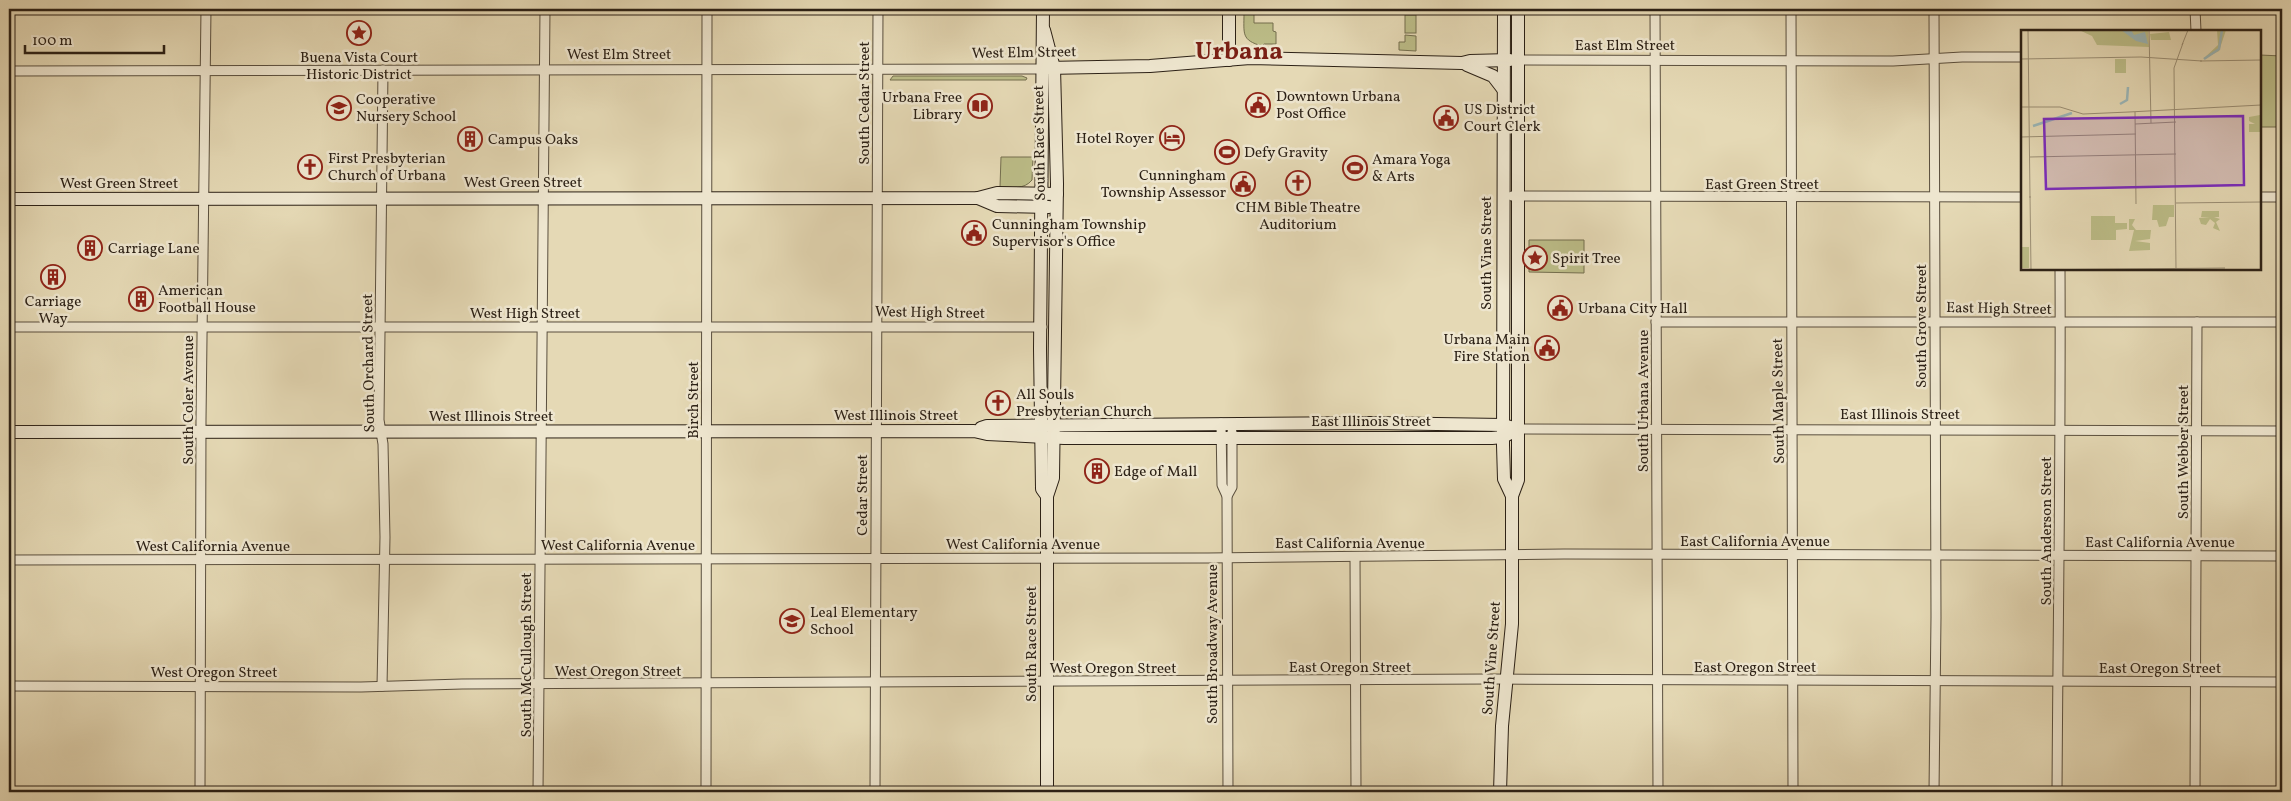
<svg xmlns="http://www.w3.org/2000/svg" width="2291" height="801" viewBox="0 0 2291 801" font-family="Vollkorn,serif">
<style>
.green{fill:#bcbd88;stroke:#746f4f}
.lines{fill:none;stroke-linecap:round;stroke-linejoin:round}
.street-casing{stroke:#5a4f3e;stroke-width:11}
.secondary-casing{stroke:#2c2116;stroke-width:14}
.street{stroke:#eee6cf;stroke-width:9}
.secondary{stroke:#eee6cf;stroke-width:12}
.labels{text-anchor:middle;stroke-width:5;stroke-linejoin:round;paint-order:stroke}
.street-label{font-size:15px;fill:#2c2116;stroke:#eee6cf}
.poi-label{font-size:15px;fill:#2c2116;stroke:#eee6cf;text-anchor:start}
.town-label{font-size:25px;font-weight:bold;fill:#7a1f14;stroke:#eee6cf}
.inset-river{fill:none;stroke:#9bb7b9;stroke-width:2.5}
.inset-road{fill:none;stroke:#9b8f75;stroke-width:1}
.view{fill:#7b2cbf;fill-opacity:0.15;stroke:#7b2cbf;stroke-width:2.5}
.inset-edge{fill:none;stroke:#2c2116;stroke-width:2.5}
</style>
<rect width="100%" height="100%" fill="#e5d9b5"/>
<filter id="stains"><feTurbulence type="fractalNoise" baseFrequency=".004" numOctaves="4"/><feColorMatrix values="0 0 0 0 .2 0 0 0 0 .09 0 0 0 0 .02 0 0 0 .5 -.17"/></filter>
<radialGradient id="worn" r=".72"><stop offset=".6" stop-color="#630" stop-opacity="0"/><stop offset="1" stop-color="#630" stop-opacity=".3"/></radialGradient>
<g class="green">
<path d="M1244,13L1254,14V23H1273V31L1276,32V44H1264L1262,46C1241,40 1244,34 1244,13Z"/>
<rect x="1405" y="15" width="11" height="18"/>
<path d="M1405,35L1416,36V51L1399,50V42H1405Z"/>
<path d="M2260,55L2282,56V127H2260Z"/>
<path d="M893,76H1022L1027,78L1026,80H890Z"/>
<path d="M1001,157H1033L1032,180C1024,190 1012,187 1000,187Z"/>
<path d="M1529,240H1584V273L1529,272Z"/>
<rect x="9" y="365" width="4" height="55"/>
</g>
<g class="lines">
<defs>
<g id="street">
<path d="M1655,9L1658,792"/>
<path d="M1791,9L1793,792"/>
<path d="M2195,9L2196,31"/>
<path d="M1518,60L1893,61L1962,57H2022"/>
<path d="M9,71L1041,69"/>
<path d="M1512,196L2022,197"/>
<path d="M2260,197H2282"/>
<path d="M1656,322H2282"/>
<path d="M9,327H1042"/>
<path d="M1221,423L1222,485L1227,496L1228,792"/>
<path d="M1518,429L2282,431"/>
<path d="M1227,496L1232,487V432"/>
<path d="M1355,557L1356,792"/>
<path d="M9,560L1208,558L1564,554L2282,556"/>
<path d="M9,686L361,687L462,684L1491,679L2282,682"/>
<path d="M382,686L385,537L383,444L379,420L383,70"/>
<path d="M200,792L201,420L206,9"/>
<path d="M538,792L545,9"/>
<path d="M706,792L707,9"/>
<path d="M875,792L878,9"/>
<path d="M1934,792L1936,617L1934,9"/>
<path d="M2057,792C2058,618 2061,443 2060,269"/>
<path d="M2195,792L2197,322"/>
</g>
<g id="secondary">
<path d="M1043,9L1040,349L1042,489L1047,496"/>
<path d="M1504,9L1503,445L1504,479L1512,496"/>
<path d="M1044,30L1054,68L1057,184L1053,478L1047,496V792"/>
<path d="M1229,60V9"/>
<path d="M1467,65L1493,76L1503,89"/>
<path d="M1046,68L1150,66L1250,58L1462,63L1470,61L1510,60"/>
<path d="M978,198L997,206L1049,207"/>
<path d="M9,199L978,198L997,193L1057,194"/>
<path d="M981,428L987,426L1371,423L1503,425L1518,429"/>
<path d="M9,432L974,431L987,434L1064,438H1492L1503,437L1518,429"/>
<path d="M1500,792L1502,726L1512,624V496L1518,480V9"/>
</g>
</defs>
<use href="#street" class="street-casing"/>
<use href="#secondary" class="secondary-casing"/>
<use href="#street" class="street"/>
<use href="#secondary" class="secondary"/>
</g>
<defs>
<symbol id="sight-ring" viewBox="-11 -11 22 22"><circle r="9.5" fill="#eee6cf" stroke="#8f2418" stroke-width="1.5"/><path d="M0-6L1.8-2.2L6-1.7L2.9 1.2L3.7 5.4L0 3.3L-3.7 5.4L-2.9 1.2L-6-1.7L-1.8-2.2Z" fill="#8f2418"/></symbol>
<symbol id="civic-ring" viewBox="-11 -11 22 22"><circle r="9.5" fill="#eee6cf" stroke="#8f2418" stroke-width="1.5"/><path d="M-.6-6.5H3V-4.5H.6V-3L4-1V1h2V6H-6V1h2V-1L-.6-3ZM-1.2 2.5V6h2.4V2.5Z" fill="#8f2418"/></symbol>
<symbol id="library-ring" viewBox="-11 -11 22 22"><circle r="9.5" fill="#eee6cf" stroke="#8f2418" stroke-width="1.5"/><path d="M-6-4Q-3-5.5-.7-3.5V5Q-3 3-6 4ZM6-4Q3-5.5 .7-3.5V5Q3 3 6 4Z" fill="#8f2418"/></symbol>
<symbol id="school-ring" viewBox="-11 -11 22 22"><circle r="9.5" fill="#eee6cf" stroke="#8f2418" stroke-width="1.5"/><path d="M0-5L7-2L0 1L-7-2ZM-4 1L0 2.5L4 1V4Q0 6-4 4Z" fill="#8f2418"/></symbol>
<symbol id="hotel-ring" viewBox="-11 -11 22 22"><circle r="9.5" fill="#eee6cf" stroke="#8f2418" stroke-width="1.5"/><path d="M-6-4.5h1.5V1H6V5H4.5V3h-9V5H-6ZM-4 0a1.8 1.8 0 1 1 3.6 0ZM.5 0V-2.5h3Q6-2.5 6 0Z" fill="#8f2418"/></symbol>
<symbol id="building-ring" viewBox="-11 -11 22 22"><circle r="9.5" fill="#eee6cf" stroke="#8f2418" stroke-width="1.5"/><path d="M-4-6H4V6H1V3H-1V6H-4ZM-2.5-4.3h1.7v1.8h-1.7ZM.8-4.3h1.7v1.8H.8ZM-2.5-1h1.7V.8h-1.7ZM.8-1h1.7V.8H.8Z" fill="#8f2418"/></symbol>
<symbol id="stadium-ring" viewBox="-11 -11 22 22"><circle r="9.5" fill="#eee6cf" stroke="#8f2418" stroke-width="1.5"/><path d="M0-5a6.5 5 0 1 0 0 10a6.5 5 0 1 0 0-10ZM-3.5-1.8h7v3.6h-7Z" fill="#8f2418"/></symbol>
<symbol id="church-ring" viewBox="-11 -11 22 22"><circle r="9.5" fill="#eee6cf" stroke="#8f2418" stroke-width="1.5"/><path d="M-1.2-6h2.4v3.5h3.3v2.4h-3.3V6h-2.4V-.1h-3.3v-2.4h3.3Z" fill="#8f2418"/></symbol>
</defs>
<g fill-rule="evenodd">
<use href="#sight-ring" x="345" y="19" width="28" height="28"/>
<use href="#civic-ring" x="1244" y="91" width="28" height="28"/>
<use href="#library-ring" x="966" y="92" width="28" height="28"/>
<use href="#school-ring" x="325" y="94" width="28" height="28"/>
<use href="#civic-ring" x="1432" y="104" width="28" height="28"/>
<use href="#hotel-ring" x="1158" y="124" width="28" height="28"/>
<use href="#building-ring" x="456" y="125" width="28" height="28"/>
<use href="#stadium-ring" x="1213" y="138" width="28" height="28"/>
<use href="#church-ring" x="296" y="153" width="28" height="28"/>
<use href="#stadium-ring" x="1341" y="154" width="28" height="28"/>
<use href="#church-ring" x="1284" y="169" width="28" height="28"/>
<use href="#civic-ring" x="1229" y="170" width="28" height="28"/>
<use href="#civic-ring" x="960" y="219" width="28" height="28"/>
<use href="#building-ring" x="76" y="234" width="28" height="28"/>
<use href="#sight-ring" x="1521" y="244" width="28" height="28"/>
<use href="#building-ring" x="39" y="263" width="28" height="28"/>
<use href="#building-ring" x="127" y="285" width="28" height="28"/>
<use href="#civic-ring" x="1546" y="294" width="28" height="28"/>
<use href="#civic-ring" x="1533" y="334" width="28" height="28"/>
<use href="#church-ring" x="984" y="389" width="28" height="28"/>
<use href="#building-ring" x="1083" y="457" width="28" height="28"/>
<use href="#school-ring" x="778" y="607" width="28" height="28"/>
</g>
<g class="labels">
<g class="street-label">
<text x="1625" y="50">East Elm Street</text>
<text transform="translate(1024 52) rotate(-1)" y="5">West Elm Street</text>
<text x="619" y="59">West Elm Street</text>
<text transform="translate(864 103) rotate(-90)" y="5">South Cedar Street</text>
<text transform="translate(1039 143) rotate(-91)" y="5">South Race Street</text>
<text x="523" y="187">West Green Street</text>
<text x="119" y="188">West Green Street</text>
<text x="1762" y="189">East Green Street</text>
<text transform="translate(1486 253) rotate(-90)" y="5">South Vine Street</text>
<text transform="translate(1999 308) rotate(1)" y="5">East High Street</text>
<text transform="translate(930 312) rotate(1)" y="5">West High Street</text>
<text x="525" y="318">West High Street</text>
<text transform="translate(1921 326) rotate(-90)" y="5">South Grove Street</text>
<text transform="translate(368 363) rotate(-91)" y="5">South Orchard Street</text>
<text transform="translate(188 400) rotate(-90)" y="5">South Coler Avenue</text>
<text transform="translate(693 400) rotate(-90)" y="5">Birch Street</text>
<text transform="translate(1643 401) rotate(-90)" y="5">South Urbana Avenue</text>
<text transform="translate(1778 401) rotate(-91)" y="5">South Maple Street</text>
<text x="1900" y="419">East Illinois Street</text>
<text x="896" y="420">West Illinois Street</text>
<text x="491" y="421">West Illinois Street</text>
<text x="1371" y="426">East Illinois Street</text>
<text transform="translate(2183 452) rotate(-90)" y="5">South Webber Street</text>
<text transform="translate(862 495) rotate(-90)" y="5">Cedar Street</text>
<text transform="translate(2046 531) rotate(-90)" y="5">South Anderson Street</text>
<text x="1755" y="546">East California Avenue</text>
<text x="2160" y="547">East California Avenue</text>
<text x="1350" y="548">East California Avenue</text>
<text x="1023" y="549">West California Avenue</text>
<text x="618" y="550">West California Avenue</text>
<text x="213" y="551">West California Avenue</text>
<text transform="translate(1031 644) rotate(-90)" y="5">South Race Street</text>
<text transform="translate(1212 644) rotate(-90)" y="5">South Broadway Avenue</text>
<text transform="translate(526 655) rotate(-90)" y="5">South McCullough Street</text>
<text transform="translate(1491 658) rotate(-86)" y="5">South Vine Street</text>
<text x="1350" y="672">East Oregon Street</text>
<text x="1755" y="672">East Oregon Street</text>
<text x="1113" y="673">West Oregon Street</text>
<text x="2160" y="673">East Oregon Street</text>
<text x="618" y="676">West Oregon Street</text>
<text x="214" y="677">West Oregon Street</text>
</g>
<g class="poi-label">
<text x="359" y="62" text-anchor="middle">Buena Vista Court<tspan x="359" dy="17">Historic District</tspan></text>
<text x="1276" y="101">Downtown Urbana<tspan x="1276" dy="17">Post Office</tspan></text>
<text x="962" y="102" text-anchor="end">Urbana Free<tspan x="962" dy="17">Library</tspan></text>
<text x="356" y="104">Cooperative<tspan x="356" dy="17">Nursery School</tspan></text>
<text x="1464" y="114">US District<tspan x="1464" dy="17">Court Clerk</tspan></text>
<text x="1154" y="143" text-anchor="end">Hotel Royer</text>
<text x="488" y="144">Campus Oaks</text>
<text x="1244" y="157">Defy Gravity</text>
<text x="328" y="163">First Presbyterian<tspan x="328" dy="17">Church of Urbana</tspan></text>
<text x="1372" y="164">Amara Yoga<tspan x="1372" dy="17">&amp; Arts</tspan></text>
<text x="1226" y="180" text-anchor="end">Cunningham<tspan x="1226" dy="17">Township Assessor</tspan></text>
<text x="1298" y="212" text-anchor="middle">CHM Bible Theatre<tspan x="1298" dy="17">Auditorium</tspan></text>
<text x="992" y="229">Cunningham Township<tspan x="992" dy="17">Supervisor's Office</tspan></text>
<text x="108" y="253">Carriage Lane</text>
<text x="1552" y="263">Spirit Tree</text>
<text x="158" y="295">American<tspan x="158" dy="17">Football House</tspan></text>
<text x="53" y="306" text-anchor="middle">Carriage<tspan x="53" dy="17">Way</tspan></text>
<text x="1578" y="313">Urbana City Hall</text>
<text x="1530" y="344" text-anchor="end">Urbana Main<tspan x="1530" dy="17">Fire Station</tspan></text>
<text x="1016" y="399">All Souls<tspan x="1016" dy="17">Presbyterian Church</tspan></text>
<text x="1114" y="476">Edge of Mall</text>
<text x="810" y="617">Leal Elementary<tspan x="810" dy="17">School</tspan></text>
</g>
<g class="town-label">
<text x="1239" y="59">Urbana</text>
</g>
</g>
<g transform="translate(2021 30)">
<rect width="240" height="240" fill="#e5d9b5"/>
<path d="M58,0H127L128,17L76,15L71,6ZM196,0H205L198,21L182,29L197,15ZM148,2L150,10H130L129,4ZM94,29H105V43H94ZM240,76V102H228V94H234L228,91V87L239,85ZM132,175H153V187H148L145,196L138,197L136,190H131ZM181,181H198V187H193L199,189L195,192L199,201L192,198L194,193L189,189L185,195L180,194L178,188L189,187H180ZM70,186H94V193H106V199L95,200V210H70ZM108,189H114L111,195L115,200H130L129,209L114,211L129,213V220L108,221L113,200H108ZM0,217H8V238H0Z" fill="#bcbd88"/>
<path d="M100,0H110L113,5L124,2L127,14L115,11Z" fill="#9bb7b9"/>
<path class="inset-river" d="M183,29L198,19L201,0M99,74L106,70L107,57M12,96L51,83"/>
<path class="inset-road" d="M7,0L9,168M128,0L130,93M161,15L167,0M0,29L120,27L181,31M179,31L240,30M0,77H39L62,84L108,82M108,82L240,75M114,82L115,174M114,94L155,92M0,107L115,104M9,127L155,124M9,166L10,240M155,173L240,172M0,240L204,238M155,240L153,38L162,13"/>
<path class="view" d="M222,86L223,155L25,159L23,89Z"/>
<rect width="240" height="240" class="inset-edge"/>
</g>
<rect width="2291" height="801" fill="none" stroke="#e5d9b5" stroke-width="30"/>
<rect x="10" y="10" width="2271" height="781" fill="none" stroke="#2c2116" stroke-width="2.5"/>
<rect x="15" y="15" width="2261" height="771" fill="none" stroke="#2c2116"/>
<path d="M25 45v8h139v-8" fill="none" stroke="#2c2116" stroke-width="2.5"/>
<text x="32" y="45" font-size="15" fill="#2c2116" stroke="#eee6cf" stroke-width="4" paint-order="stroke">100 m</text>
<rect width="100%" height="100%" filter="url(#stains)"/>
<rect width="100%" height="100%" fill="url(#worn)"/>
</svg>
